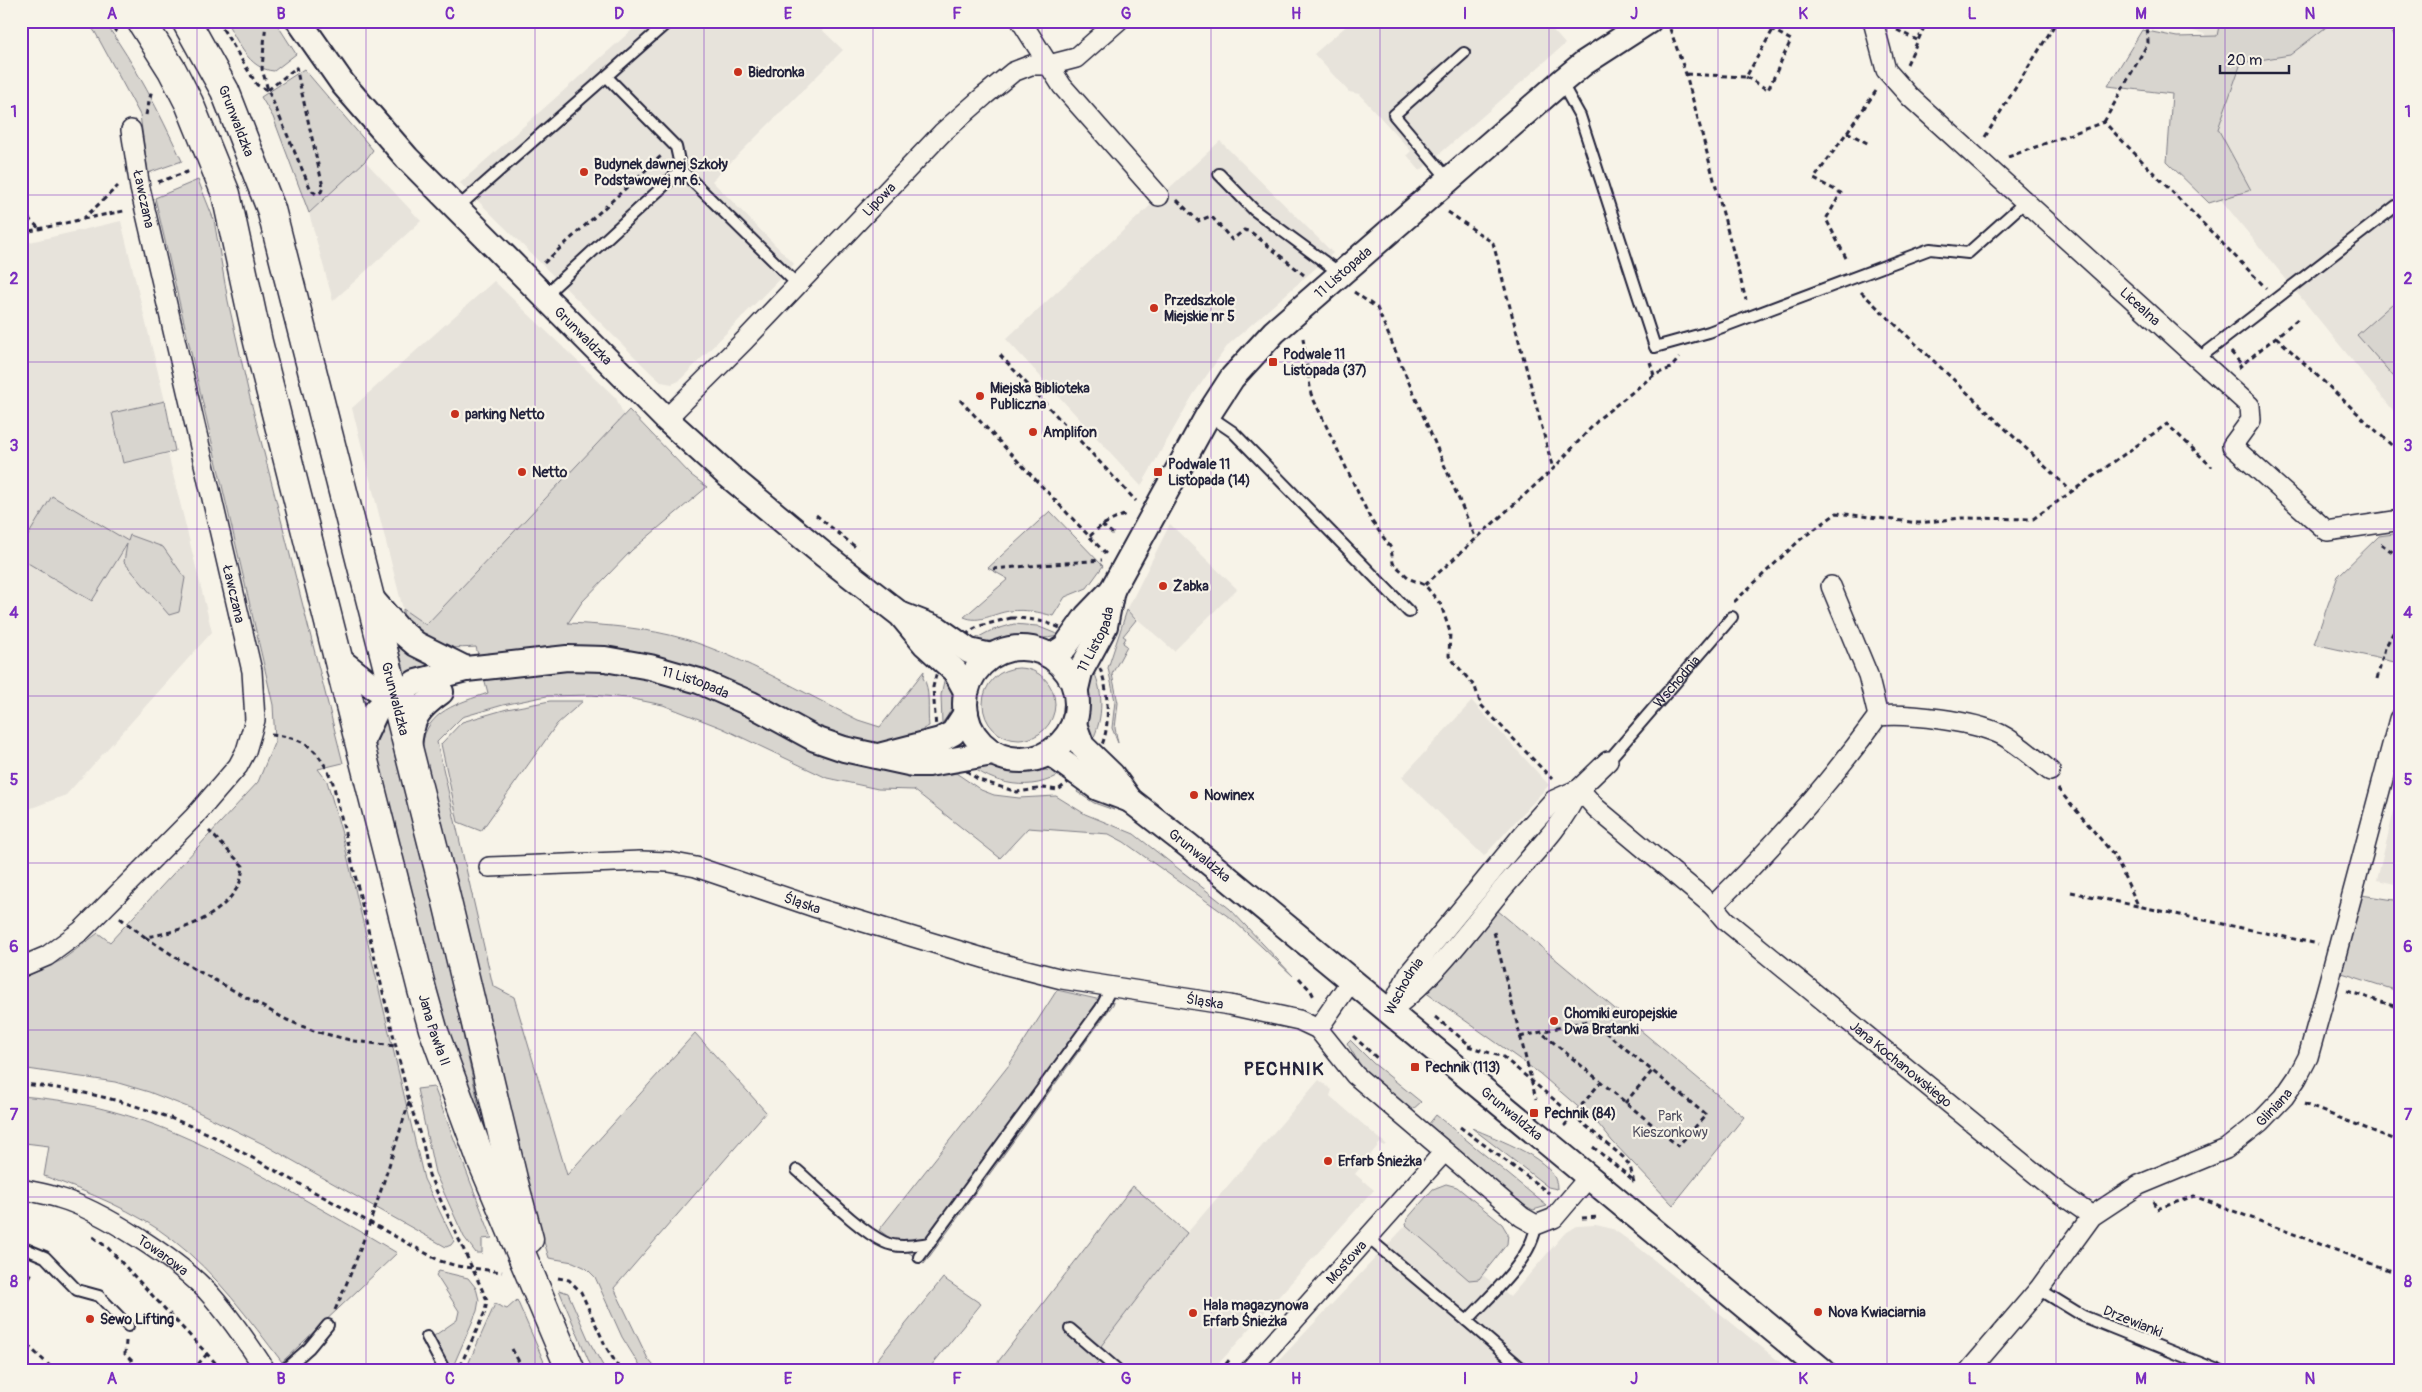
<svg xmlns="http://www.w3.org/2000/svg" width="2422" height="1392" viewBox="0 0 2422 1392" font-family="Pangolin,sans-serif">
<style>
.built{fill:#e7e3db}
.green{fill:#d8d5cf;stroke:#7d7c85}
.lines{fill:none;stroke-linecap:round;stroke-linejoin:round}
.service-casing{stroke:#22223b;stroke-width:14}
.minor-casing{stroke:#22223b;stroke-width:22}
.tertiary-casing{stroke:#22223b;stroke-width:28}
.primary-casing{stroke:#22223b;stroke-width:31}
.path{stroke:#22223b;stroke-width:3;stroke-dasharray:5 4;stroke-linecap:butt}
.service{stroke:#f7f3e8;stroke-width:10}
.minor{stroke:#f7f3e8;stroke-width:19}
.tertiary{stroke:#f7f3e8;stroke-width:24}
.primary{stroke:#f7f3e8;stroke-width:28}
.grid{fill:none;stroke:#7b2cbf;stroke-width:1;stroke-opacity:0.55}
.poi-dot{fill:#c8321e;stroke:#f7f3e8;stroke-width:2}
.labels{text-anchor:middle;stroke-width:4.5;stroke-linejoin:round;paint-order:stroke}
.poi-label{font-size:14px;font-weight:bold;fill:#22223b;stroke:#f7f3e8;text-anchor:start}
.street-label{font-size:14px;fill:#22223b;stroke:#f7f3e8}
.park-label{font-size:14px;fill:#504f60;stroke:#f7f3e8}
.district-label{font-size:19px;font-weight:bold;letter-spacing:1px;fill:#22223b;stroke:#f7f3e8}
.neatline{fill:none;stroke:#7b2cbf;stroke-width:2}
.grid-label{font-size:16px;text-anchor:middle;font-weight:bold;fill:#7b2cbf}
</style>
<rect width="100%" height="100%" fill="#f7f3e8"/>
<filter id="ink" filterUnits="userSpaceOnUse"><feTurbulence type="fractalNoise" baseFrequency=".02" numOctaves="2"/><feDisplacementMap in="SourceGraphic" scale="10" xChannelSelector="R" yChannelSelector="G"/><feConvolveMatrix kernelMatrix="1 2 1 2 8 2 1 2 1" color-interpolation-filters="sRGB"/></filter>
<g filter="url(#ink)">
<g class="built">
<path d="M642,21H813L843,50L712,181L794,264L679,381L672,384L661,382L651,373L460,183Z"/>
<path d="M1352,21H1545L1565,44L1420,171L1407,155L1411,151L1359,94L1349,92L1314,54Z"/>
<path d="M2153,21H2401V420L2186,157L2205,34Z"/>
<path d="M1220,141L1333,253L1228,345L1193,395L1141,486L1006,339Z"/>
<path d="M365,161L421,221L333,301L309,213Z"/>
<path d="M121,221L165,401L112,414L123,463L168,454L212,632L66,795L21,812V244Z"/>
<path d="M494,281L616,398L626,420L426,625L403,609L352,408Z"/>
<path d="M1170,524L1237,589L1174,651L1127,610Z"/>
<path d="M1472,701L1549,785L1484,856L1402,777Z"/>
<path d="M2401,782V885L2377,880Z"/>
<path d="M1319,1080L1332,1090L1330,1096L1386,1144L1384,1146L1380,1143L1355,1174L1374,1190L1212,1371H1130L1101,1346L1187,1233Z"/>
<path d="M1413,1218L1510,1297L1564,1234L1577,1226L1596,1225L1613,1229L1638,1247L1791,1371H1269Z"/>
</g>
<g class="green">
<path d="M86,21H104C137,68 158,109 182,161L148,173L140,115L95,32Z"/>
<path d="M226,21H275L296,54L274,71C248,69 238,41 226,21Z"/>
<path d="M2220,21H2334L2290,55L2241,63L2218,129L2251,190L2209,203L2167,162L2172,94L2108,86L2142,30L2177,37L2217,36Z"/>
<path d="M2386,21H2401V42L2386,27Z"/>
<path d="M304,69L373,150L365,161L309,213L273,117L261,97Z"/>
<path d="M198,180L214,220L228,301L248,390L343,763L318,769L327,781L342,834L424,1179L454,1241L451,1245L446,1247L265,1145L190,1108L149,1092L115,1082L21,1068V979L62,960L98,933L110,942L258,782L275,741L273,705L266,674L155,198Z"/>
<path d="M2401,296V385L2357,335Z"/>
<path d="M165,401L175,451L123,463L112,413Z"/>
<path d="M629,410L691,475L707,487L632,550L582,602L568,623C608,625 647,628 685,639C745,658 802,692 858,720L880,727L924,671L923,678C931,688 927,712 929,726L923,729L931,751L948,775L956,773L981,790L994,795L1019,798L1056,796L1085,814L1134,834L1230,909L1293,976L1233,920L1124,842L1109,834L1028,828L1000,858L914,790L878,789L827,778L722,728L663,705L628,698L592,695L547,696L503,705L462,717L437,742L493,986L514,997L567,1175L695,1033L766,1112L614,1288L648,1359L658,1371H643L622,1337L595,1277L586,1268L573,1262L549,1258L527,1186L422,746C426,711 459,703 488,693L476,647C435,650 433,644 403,618V609L426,625Z"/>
<path d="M52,496L128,541L130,535L163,547L185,578L179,612L169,615L124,562L127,544L92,601L21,559V547Z"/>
<path d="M1050,511L1103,566L1087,588L1065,597L1053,616C1039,612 1025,609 1010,611C993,613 980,624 964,617L1008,579L988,568Z"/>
<path d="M2401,533L2399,663L2314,644L2338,576L2379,536Z"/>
<path d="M1127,610L1136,620L1123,636L1126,638L1123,643L1127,646L1112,674L1118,703L1115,728L1118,743L1112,728L1115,701L1108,668Z"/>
<path d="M1014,624L1037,626L1059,635C1045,641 1031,636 1016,637C1000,638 989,644 973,640L990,631Z"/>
<path d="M397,642L432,664V666L405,673Z"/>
<path d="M1091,666C1104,689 1104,718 1092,741C1084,717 1085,691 1091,666Z"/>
<circle cx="1019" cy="704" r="36"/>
<path d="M946,672C955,691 957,707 942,723L941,695Z"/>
<path d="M550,701H583L557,724L481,831L458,822L441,744L462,722L507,709Z"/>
<path d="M384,721L388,723L448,967L489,1152L450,1040L429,970L376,752L377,737Z"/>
<path d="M967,763L991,765L1018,771L1046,770L1062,773C1032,793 993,785 967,763Z"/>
<path d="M1080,786L1114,810L1094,803L1077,792Z"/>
<path d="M2361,895L2401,901V992L2342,973Z"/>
<path d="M1497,910L1744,1117L1673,1205L1612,1141L1599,1125L1539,1073L1425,992Z"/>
<path d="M1057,990L1114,1003L924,1264L879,1230L1009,1065Z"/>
<path d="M1350,1040L1373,1063L1421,1102L1412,1110L1362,1068L1347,1043Z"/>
<path d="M434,1087L492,1238L482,1239V1253H476L464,1237L435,1173L417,1089Z"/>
<path d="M21,1096C128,1104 196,1139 288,1190C324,1211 361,1231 397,1253L282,1362C249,1319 216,1273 173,1240C136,1211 88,1192 44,1176L49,1146L25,1143L21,1161Z"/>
<path d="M1436,1115L1547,1206L1533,1210L1524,1205L1428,1125Z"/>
<path d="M1472,1128C1495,1139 1559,1159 1557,1189L1548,1187Z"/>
<path d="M1446,1184L1457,1187L1502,1224L1508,1234L1507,1244L1479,1279L1469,1280L1406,1225L1407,1219L1433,1189Z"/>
<path d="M1133,1186L1187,1233L1101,1346L1098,1363L1091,1371H991Z"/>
<path d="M439,1271L468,1278L476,1288L479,1300L477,1311L451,1371L434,1336L457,1320L459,1311L436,1275Z"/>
<path d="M943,1278L981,1304L927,1371H868Z"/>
<path d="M559,1290L568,1293L589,1341L606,1371H593Z"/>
<path d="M517,1300L548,1371H465L495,1304L507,1309Z"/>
</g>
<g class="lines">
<defs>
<g id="service">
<path d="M1561,82L1580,116L1655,347L1709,332L1930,249L1968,253L2025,202"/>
<path d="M681,170L798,285"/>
<path d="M1219,174L1254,210L1341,274"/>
<path d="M1448,179L1394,115L1464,53"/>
<path d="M457,208L669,21"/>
<path d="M544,296L681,170L676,147L607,77"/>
<path d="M2198,359L2396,206"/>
<path d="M1208,415L1233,432L1409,612"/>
<path id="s1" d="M1608,761L1732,617"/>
<path d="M797,1170C820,1190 858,1230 884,1242C898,1249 915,1245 930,1243"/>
<path d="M1368,1238L1467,1321C1490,1295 1532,1260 1536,1225"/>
<path d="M21,1247L45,1257L77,1290L99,1296L128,1326"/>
<path d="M919,1257L1101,1008L1111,988"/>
<path d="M2039,1289L2083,1316L2220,1371"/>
<path d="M1467,1321L1525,1371"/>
<path d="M1070,1329L1119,1371"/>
<path d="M427,1337L445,1371"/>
<path d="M283,1371L309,1348L328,1325"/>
</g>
<g id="minor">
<path d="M1021,21L1062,86L1159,196"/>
<path id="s2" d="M1873,21L1886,70L1910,97L2250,406L2251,420L2232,446L2327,531L2401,520"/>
<path id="s3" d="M666,419L745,340L942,133L984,96L1013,72L1031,65H1049L1076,58L1118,21"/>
<path d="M1831,586L1868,675L1878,716"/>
<path id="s4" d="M1579,789L1596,808L1713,906L1725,920L2059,1193L2092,1216"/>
<path id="s5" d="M489,867L641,861L669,862L696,867L817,908L1003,964L1062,979L1230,1005L1299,1020L1318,1029L1355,1075L1522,1217L1536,1225L1554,1218L1588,1178"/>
<path d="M1713,906C1773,847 1829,784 1878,716C1908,713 1973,721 2000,734C2018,743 2034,758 2050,771"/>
<path d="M21,967L47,956L81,931L194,817L238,766L246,751L255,720L252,671L140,188L131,130"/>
<path d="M1394,1008C1437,975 1470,928 1505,886C1531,856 1563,826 1579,789"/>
<path id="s6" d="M1389,1012L1409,973L1524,833L1554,800L1579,789L1608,761"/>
<path d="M1318,1029L1351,981"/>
<path id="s7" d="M21,1189C34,1192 47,1194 59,1198C101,1210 176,1259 207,1291C230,1316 248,1343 266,1371"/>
<path id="s8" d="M1249,1371L1444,1152"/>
<path id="s9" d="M1969,1371L2039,1289L2092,1216L2139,1185L2226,1149L2260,1122L2284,1097L2297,1078L2308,1057L2328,985L2399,719"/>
</g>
<g id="tertiary">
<path id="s10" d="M299,21L343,84L407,158L666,419L729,476L823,554L901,615L925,644L955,671L966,691"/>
<path d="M370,597L397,628L416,644L466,669"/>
<path d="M902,615L938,629L969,651L991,656"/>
<circle cx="1021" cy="704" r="56"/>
<path id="s11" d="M1051,656L1065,647L1087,616L1112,590L1208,415L1232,378L1274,332L1561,82L1584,63L1649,21"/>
<path d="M337,658L374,687L383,692L405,698"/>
<path id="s12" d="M1076,689L1080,672L1105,626L1112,590"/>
<path id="s13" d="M1074,724L1082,746L1112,775L1130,800L1189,846L1823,1371"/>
<path id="s14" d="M360,745L376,711L384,703L416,682L466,669L567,658L605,659L650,667L699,681L751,704L815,739L844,749L913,764H929L993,753"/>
<path d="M409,748C411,718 417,709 441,692"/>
<path d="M1050,753L1098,788L1130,800"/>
<path d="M882,755L940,740L953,733L966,713"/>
</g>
<g id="primary">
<path id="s15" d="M141,21L172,70L189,103L226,194L258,342L422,990L433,1029L481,1159L571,1371"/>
<path id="s16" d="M186,21L225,91L271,209L443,885L513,1179L529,1239"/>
</g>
</defs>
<use href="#service" class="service-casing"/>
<use href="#minor" class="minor-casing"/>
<use href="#tertiary" class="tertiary-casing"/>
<use href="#primary" class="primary-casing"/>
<g class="path">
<path d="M108,21L118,34"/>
<path d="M218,21L257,85L267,90"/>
<path d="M266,21L262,69L268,90L311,190L316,194L321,192L323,187L296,67"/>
<path d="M1670,29L1686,74L1746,300"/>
<path d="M1897,30L1917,40"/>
<path d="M1907,64L1927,21"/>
<path d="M1686,74L1746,77L1778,21"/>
<path d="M1746,77L1768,90L1791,40L1773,30"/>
<path d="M268,90L297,67"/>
<path d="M146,115L152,89"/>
<path d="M2104,122L2148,43L2147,21"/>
<path d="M1847,132L1869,144"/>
<path d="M1985,137L2057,21"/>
<path d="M2008,157L2104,122L2266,288"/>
<path d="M158,182L190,171"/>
<path d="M1177,200L1198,221L1211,216L1232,240L1244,230L1251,232L1304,275"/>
<path d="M21,212L39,228"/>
<path d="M1448,212L1493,243L1553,469"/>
<path d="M83,219L124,211"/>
<path d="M21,233L83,219L118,186"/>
<path d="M1846,258L1826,219L1841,193L1814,179L1876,91"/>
<path d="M544,263L661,156"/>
<path d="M1354,292L1377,308L1476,539"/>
<path d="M1861,292L2071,491"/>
<path d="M2276,337L2401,454"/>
<path d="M1303,338L1311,394L1371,520L1391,548L1393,563L1410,579L1425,585L1441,605L1450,632L1449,656L1475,687L1481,705L1552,779"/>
<path d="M2231,352L2242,365"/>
<path d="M1000,355L1136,501"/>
<path d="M1650,362L1654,375"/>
<path d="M2238,368L2299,318"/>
<path d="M960,400L1106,554"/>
<path d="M816,515L858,549"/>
<path d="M1102,525L1116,536"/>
<path d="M1090,536L1102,525L1128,513"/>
<path d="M2381,544L2401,558"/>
<path d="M993,569L1102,560"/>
<path d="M1425,585L1553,469L1601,417L1654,375L1671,368L1679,358"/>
<path d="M1734,602L1801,539L1837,513L1919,523L1961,518L2033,519L2167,424L2212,467"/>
<path d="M1011,618C1065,618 1106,648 1107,704C1108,716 1107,731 1103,742C1096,761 1074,778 1058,790L1044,788L1017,792L979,780L952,760L944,749L936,729L933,687L936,675L944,661L970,631L979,626Z"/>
<path d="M2377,679L2385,648L2401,618"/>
<path d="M271,735C307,737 320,751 333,783L409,1101L423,1144L429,1175L487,1300L485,1312L460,1366"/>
<path d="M2058,789L2114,855L2139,907"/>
<path d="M2071,892L2318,944"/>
<path d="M120,918L145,937C179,932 217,920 237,888C241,883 242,873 243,866L209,831"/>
<path d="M1494,932L1536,1099"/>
<path d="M145,937L191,967L287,1020L314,1031L354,1041L395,1046"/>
<path d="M1299,978L1311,991L1314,997"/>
<path d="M2347,991L2401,1008"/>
<path d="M1435,1017L1471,1046"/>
<path d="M1353,1036L1378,1059"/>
<path d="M1520,1037L1582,1022H1593L1706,1115L1678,1146L1542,1033"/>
<path d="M1468,1046L1503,1057L1623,1157L1630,1166L1634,1183"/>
<path d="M21,1084C87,1089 149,1107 209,1134L440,1261L457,1266L502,1272"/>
<path d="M1625,1103L1653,1070"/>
<path d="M2304,1104L2401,1142"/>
<path d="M1566,1126L1565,1125L1600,1083"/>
<path d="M1460,1127L1549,1193"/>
<path d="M1593,1147L1632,1179"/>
<path d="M2153,1201L2157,1209L2194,1196L2401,1275"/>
<path d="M1582,1218L1600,1217"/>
<path d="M93,1237L108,1248L223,1371"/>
<path d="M558,1278L569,1280L581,1292L606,1347L621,1371"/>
<path d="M21,1294L33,1270"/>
<path d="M335,1310C366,1242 387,1172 409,1102"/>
<path d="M21,1339L55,1371"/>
<path d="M126,1341L125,1354L142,1371"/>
<path d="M512,1349L524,1371"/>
<path d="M192,1371L207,1354"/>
<path d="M1220,1371L1231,1358"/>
</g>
<use href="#service" class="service"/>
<use href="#minor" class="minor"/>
<use href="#tertiary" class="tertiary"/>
<use href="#primary" class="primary"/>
</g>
</g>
<path class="grid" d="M197,21V1371M366,21V1371M535,21V1371M704,21V1371M873,21V1371M1042,21V1371M1211,21V1371M1380,21V1371M1549,21V1371M1718,21V1371M1887,21V1371M2056,21V1371M2225,21V1371M21,195H2401M21,362H2401M21,529H2401M21,696H2401M21,863H2401M21,1030H2401M21,1197H2401"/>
<g class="poi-dot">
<circle cx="738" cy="72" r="5"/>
<circle cx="584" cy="172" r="5"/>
<circle cx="1154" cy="308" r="5"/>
<rect x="1268" y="357" width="10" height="10" rx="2.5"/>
<circle cx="980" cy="396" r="5"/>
<circle cx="455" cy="414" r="5"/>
<circle cx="1033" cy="432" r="5"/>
<circle cx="522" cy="472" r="5"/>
<rect x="1153" y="467" width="10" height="10" rx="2.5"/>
<circle cx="1163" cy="586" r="5"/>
<circle cx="1194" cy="795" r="5"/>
<circle cx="1554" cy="1021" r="5"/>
<rect x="1410" y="1062" width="10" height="10" rx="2.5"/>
<rect x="1529" y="1108" width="10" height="10" rx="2.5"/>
<circle cx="1328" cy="1161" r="5"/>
<circle cx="1818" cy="1312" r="5"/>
<circle cx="1193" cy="1313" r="5"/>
<circle cx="90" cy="1319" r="5"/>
</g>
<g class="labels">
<g class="poi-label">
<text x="748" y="77">Biedronka</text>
<text x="594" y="169">Budynek dawnej Szkoły<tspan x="594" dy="16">Podstawowej nr 6.</tspan></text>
<text x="1164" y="305">Przedszkole<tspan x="1164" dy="16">Miejskie nr 5</tspan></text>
<text x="1283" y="359">Podwale 11<tspan x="1283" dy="16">Listopada (37)</tspan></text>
<text x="990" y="393">Miejska Biblioteka<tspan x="990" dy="16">Publiczna</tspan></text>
<text x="465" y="419">parking Netto</text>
<text x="1043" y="437">Amplifon</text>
<text x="1168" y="469">Podwale 11<tspan x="1168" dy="16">Listopada (14)</tspan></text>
<text x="532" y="477">Netto</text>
<text x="1173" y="591">Żabka</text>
<text x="1204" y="800">Nowinex</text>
<text x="1564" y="1018">Chomiki europejskie<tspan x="1564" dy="16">Dwa Bratanki</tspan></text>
<text x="1425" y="1072">Pechnik (113)</text>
<text x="1544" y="1118">Pechnik (84)</text>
<text x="1338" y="1166">Erfarb Śnieżka</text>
<text x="1203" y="1310">Hala magazynowa<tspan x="1203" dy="16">Erfarb Śnieżka</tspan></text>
<text x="1828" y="1317">Nova Kwiaciarnia</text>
<text x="100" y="1324">Sewo Lifting</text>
</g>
<g class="street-label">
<text dy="5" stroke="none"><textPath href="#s16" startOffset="112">Grunwaldzka</textPath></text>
<text transform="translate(144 199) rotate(78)" y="5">Ławczana</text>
<text dy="5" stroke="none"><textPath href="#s3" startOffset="306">Lipowa</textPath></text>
<text dy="5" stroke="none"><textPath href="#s11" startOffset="488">11 Listopada</textPath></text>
<text dy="5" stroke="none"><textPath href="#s2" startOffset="398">Licealna</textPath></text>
<text dy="5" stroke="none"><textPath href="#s10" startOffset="425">Grunwaldzka</textPath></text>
<text transform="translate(234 594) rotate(77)" y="5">Ławczana</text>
<text dy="5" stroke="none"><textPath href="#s12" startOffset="54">11 Listopada</textPath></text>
<text dy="5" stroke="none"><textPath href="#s1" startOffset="105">Wschodnia</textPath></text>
<text dy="5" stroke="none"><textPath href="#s14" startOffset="372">11 Listopada</textPath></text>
<text dy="5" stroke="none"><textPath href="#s16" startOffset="712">Grunwaldzka</textPath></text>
<text dy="5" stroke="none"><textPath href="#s13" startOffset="185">Grunwaldzka</textPath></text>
<text dy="5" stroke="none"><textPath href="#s5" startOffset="320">Śląska</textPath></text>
<text dy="5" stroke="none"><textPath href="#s6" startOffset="30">Wschodnia</textPath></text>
<text dy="5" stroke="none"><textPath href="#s5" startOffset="735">Śląska</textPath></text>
<text dy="5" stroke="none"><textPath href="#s15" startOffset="1055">Jana Pawła II</textPath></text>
<text dy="5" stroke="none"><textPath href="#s4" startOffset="424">Jana Kochanowskiego</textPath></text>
<text dy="5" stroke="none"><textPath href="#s9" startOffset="412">Gliniana</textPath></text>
<text dy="5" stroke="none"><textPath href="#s13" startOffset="590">Grunwaldzka</textPath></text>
<text dy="5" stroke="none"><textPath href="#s7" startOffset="158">Towarowa</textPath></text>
<text dy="5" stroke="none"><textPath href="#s8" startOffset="146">Mostowa</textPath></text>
<text transform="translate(2133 1321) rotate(22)" y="5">Drzewianki</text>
</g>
<g class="park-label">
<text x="1670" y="1121">Park<tspan x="1670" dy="16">Kieszonkowy</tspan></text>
</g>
<g class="district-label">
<text x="1284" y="1075">PECHNIK</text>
</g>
</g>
<rect width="2422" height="1392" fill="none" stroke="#f7f3e8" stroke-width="55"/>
<path d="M2220 65v8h69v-8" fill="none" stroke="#22223b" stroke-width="2.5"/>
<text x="2227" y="65" font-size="15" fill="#22223b" stroke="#f7f3e8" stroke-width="4" paint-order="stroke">20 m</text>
<rect x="28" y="28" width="2366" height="1336" class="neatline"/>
<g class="grid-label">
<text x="112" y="19">A</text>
<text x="281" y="19">B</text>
<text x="450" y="19">C</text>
<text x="619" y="19">D</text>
<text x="788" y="19">E</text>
<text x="957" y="19">F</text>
<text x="1126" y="19">G</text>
<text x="1296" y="19">H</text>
<text x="1465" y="19">I</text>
<text x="1634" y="19">J</text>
<text x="1803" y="19">K</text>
<text x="1972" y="19">L</text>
<text x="2141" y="19">M</text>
<text x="2310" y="19">N</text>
<text x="14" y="117">1</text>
<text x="2408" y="117">1</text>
<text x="14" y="284">2</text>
<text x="2408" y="284">2</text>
<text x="14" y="451">3</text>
<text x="2408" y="451">3</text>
<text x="14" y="618">4</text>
<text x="2408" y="618">4</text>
<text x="14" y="785">5</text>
<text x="2408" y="785">5</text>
<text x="14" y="952">6</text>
<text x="2408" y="952">6</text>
<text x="14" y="1120">7</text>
<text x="2408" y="1120">7</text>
<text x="14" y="1287">8</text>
<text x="2408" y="1287">8</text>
<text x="112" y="1384">A</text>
<text x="281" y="1384">B</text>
<text x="450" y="1384">C</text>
<text x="619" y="1384">D</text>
<text x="788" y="1384">E</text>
<text x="957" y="1384">F</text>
<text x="1126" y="1384">G</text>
<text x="1296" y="1384">H</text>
<text x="1465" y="1384">I</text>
<text x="1634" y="1384">J</text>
<text x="1803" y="1384">K</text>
<text x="1972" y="1384">L</text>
<text x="2141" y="1384">M</text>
<text x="2310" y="1384">N</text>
</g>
</svg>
